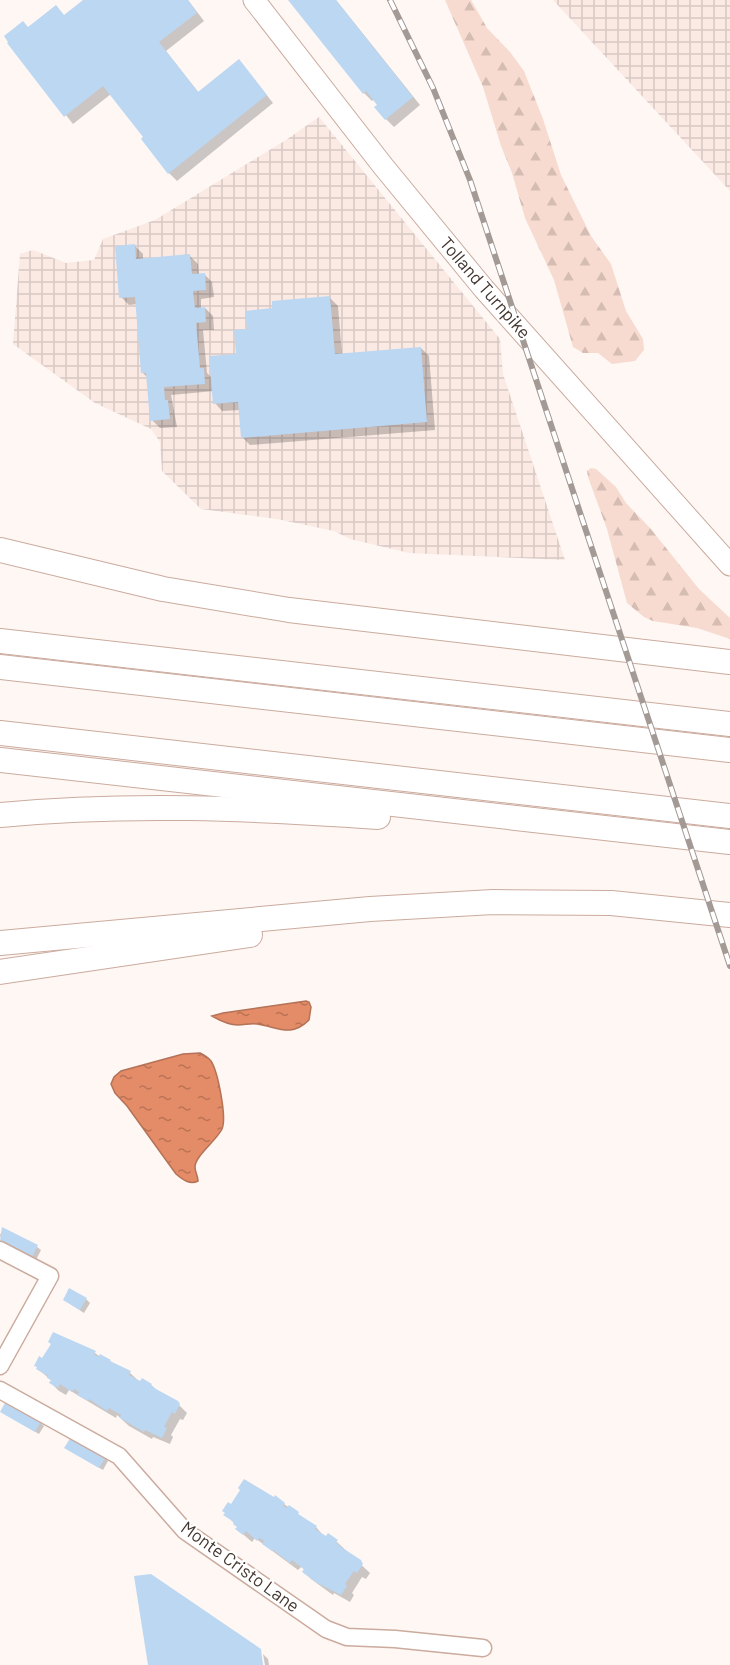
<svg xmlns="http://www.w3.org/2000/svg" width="730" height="1665" viewBox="0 0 730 1665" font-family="Barlow,sans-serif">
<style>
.industrial{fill:url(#industrial-grid)}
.forest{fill:url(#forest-firs)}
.water{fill:url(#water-ripples);stroke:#b47257;stroke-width:1.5}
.shadow{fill:#0003}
.building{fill:#bcd7f2}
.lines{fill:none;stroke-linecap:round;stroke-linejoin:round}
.minor-casing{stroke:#cbab9e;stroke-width:19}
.major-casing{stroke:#cbab9e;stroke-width:23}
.highway-casing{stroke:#cbab9e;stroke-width:26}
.minor{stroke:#fff;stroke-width:16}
.major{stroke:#fff;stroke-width:21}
.highway{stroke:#fff;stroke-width:24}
.rail-casing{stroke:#a39995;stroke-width:6}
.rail{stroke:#fff;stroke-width:4;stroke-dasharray:11;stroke-linecap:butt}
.labels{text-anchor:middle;stroke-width:4.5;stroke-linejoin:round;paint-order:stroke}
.street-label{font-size:18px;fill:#433631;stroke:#fff}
</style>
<defs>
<pattern id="industrial-grid" width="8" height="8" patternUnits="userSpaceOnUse" patternTransform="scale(1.5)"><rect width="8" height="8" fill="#fbe9e3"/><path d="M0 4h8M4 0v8" fill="none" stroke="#d8c8c3"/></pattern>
<pattern id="forest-firs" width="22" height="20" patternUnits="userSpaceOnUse" patternTransform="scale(1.5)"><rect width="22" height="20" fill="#f7dbd0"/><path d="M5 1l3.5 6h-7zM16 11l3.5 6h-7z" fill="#d5bdb3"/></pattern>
<pattern id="water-ripples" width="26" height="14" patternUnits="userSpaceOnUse" patternTransform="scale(1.5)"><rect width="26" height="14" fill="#e48b67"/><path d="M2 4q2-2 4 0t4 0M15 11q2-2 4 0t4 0" fill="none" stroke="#ba7255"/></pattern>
</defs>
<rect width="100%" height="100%" fill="#fef7f4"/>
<g class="industrial">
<path d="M553,0H730V191Z"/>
<path d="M319,117L500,339L503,374L565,560L409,553L350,539L334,531L277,519L201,509L162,471L160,442L151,429L95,403L13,344L20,254L33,250L66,263L94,260L103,239L155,220L286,140Z"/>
</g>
<g class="forest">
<path d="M445,0H471L487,28L510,52L524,71L543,119L561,175L591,236L611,264L626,311L643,339L644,350L635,361L612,364L598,353H583L573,347L554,280L525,218L512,173L501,146L483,87Z"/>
<path d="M591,468L596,469L616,487L626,503L650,528L699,589L730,618V639L697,628L653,621L644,617L627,603L607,529L588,477L587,471Z"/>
</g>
<g class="water">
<path d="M306,1001L309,1002L311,1007L309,1020C291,1038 278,1027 257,1024C250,1023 245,1025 238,1025C230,1025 219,1020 212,1016L223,1013Z"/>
<path d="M200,1053C204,1055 208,1057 211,1061C218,1072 227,1118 222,1129C216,1141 195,1156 195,1167C195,1172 198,1176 198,1181C190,1185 183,1180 176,1174L127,1106L115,1093L111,1084L114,1077L121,1071L183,1054Z"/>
</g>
<g class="shadow">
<path d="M85,0H188L204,21L166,51L199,93L246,69L273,103L177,181L169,173L145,137L111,94L73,124L9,44L28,28L65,16Z"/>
<path d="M290,0H336L420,105L394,127L386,119L374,99L372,101L364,93Z"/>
<path d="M135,246L143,254V260L190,256L198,264L199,275L204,274L212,282L214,297L201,299V309L205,308L213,316L214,330H203L207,373L213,379L238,355L248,330L274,310L330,298L338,306L342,355L421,348L429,356L435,430L250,445L242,437L240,410L222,411L215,403L214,391L171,395L177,427L160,428L152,420L148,378L142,372L137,304L129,305L121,297Z"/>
<path d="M3,1229L37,1247L41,1250L36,1260L2,1242L0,1235Z"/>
<path d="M86,1299L90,1303L84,1313L64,1300Z"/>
<path d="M54,1334L95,1353L100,1357L130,1373L141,1383L143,1380L151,1385L159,1393L179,1405L187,1413L183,1420L180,1419L171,1435L173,1437L170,1444L153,1437L152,1439L129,1426L117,1415L116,1418L69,1390L66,1395L59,1391L51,1383L52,1381L38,1369L52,1344Z"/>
<path d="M2,1412L40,1422L44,1426L39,1434Z"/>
<path d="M66,1448L105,1458L108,1461L103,1470Z"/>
<path d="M284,1504L316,1527L326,1539L328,1536L337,1542L370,1573L366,1579L362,1577L352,1593L354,1595L350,1602L334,1593L333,1595L311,1579L304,1571L305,1570L301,1567L298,1570L255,1538L252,1542L237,1529L238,1527L225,1514L231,1506Z"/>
<path d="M263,1654L268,1659L269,1665H265Z"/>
</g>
<g class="building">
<path d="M83,0H188L197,13L159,42L198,92L239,59L267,95L168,174L141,139L143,137L103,86L64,117L7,43L8,42L4,36L23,21L28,27L56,5L64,15Z"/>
<path d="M288,0H336L413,97L385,120L374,107L377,105L366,91L363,94Z"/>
<path d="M135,244L136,259L190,254L192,274L205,273L206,290L193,291L195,308L205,307L206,322L196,323L200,368H204L205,384L164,387L165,400H168L170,419L150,421L146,373H141L135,297L119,298L115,246Z"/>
<path d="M330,296L335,354L421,347L427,422L241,438L238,402L213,404L209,356L236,354L234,330L247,329L245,311L272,308V301Z"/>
<path d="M2,1227L38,1245L32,1257L0,1241Z"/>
<path d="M69,1288L87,1298L80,1310L63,1300Z"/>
<path d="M53,1332L96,1351L94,1354L98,1357L100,1354L111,1360L110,1361L131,1371L129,1375L140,1381L142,1378L152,1384L151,1385L156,1389L178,1401L180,1404L175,1414L172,1412L164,1427L167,1428L162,1438L145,1430L144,1432L120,1418L121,1415L109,1408L107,1411L89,1399L88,1401L77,1395L79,1392L74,1389L72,1392L60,1384L58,1388L49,1383L51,1380L47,1378L48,1376L36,1369L37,1367L34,1366L39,1356L42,1358L51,1344L48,1342Z"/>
<path d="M6,1401L41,1421L35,1432L0,1412Z"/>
<path d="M71,1437L106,1457L99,1468L64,1448Z"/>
<path d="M244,1479L274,1497L275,1495L285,1503L283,1506L287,1508L289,1505L299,1512L298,1514L317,1526L315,1529L326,1536L328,1533L338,1540L336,1542L341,1547L361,1560L363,1564L357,1573L354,1571L345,1584L347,1586L341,1595L317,1583L302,1572L304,1569L292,1560L290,1563L273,1550L272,1551L262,1544L264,1541L259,1538L257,1541L246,1531L243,1535L235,1529L237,1527L233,1524L234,1522L223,1515L225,1513L222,1511L228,1502L231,1504L240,1490L238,1488Z"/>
<path d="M151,1574L261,1649L263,1665H148L134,1576Z"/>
</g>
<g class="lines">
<defs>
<g id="minor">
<path d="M0,1250L50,1276L0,1366"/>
<path d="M0,1390L119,1456L185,1531L326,1629L347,1637L395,1639L483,1648"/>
</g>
<path id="major" d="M254,0L383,166L484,289L730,565"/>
<g id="highway">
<path d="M0,550L163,589L289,610L730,662"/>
<path d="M0,641L730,724"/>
<path d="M0,667L730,750"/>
<path d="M0,733L730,816"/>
<path d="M0,760L730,842"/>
<path d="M0,815C126,803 252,808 378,817"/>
<path d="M0,943L370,909L493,902L611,903L730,915"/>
<path d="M0,972L250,935"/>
</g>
</defs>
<use href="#minor" class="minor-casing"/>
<use href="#major" class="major-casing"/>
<use href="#highway" class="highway-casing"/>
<use href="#minor" class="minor"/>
<use href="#major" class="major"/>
<use href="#highway" class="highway"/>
<defs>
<path id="rail" d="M390,0L433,88L470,180L730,966"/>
</defs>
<use href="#rail" class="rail-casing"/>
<use href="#rail" class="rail"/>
</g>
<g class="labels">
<g class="street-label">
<text transform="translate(485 288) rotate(49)" y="6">Tolland Turnpike</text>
<text transform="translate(240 1567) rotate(36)" y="6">Monte Cristo Lane</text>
</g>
</g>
</svg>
